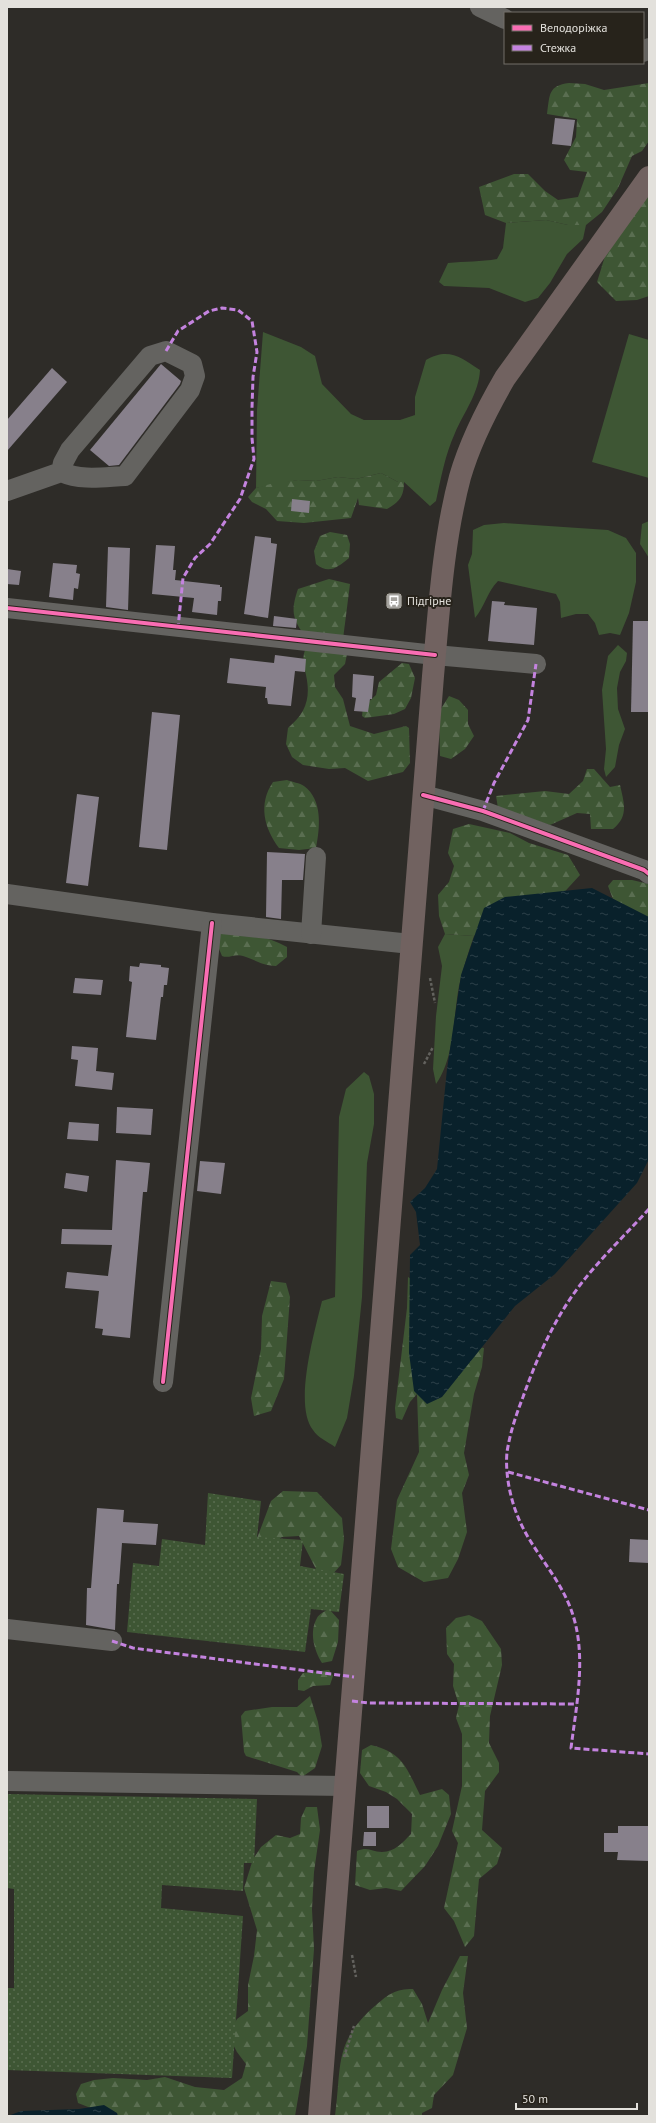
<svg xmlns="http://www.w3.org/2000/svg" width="656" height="2123" viewBox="0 0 656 2123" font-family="'PT Sans',sans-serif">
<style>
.green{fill:#3e5634}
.forest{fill:url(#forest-firs)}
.garden{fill:url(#garden-dots)}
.water{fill:url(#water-ripples)}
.building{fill:#87808b}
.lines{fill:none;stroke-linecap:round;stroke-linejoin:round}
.path{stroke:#63625e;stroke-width:2.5;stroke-dasharray:3 2;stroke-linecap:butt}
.minor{stroke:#646360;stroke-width:20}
.highway{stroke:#716260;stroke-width:22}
.quiet{stroke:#c483df;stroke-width:3;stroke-dasharray:6 3;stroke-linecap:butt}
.cycleway-casing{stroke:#27231b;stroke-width:6}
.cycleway{stroke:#f96db3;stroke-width:4}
.labels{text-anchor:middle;stroke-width:4;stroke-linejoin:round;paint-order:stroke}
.poi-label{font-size:12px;fill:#e3e1dc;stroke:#27231b;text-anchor:start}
</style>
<defs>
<pattern id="forest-firs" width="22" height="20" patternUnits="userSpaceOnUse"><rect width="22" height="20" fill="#3e5634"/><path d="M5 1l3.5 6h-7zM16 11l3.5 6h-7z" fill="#5a6e51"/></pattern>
<pattern id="garden-dots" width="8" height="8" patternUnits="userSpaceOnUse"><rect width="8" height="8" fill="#3e5634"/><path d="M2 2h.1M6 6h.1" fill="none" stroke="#5a6e51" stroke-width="1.8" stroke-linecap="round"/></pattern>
<pattern id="water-ripples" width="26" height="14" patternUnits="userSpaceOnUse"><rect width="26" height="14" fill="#09212b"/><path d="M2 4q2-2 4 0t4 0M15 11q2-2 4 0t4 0" fill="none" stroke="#2d4149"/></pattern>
</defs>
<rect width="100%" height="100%" fill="#2e2c28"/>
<g class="green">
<path d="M546,220L568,225H586L583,239L567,254L550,283L538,298L525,302L489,288L444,286L439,282L448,263C465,261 481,262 497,259L503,248L506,223Z"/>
<path d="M263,332L301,347L315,356L322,384L351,414L364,420H400L415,415V397L426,360C448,347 461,357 480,370C479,393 464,412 455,433C445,455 441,478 436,501L430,506L404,482H398L381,473L356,479L338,477L316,481L298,480L256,488L257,410Z"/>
<path d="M629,334L649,340V478L592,462Z"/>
<path d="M649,521V558L640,544L642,524Z"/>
<path d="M504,523L608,530L626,538L636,553V582L629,613L620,635L610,633L599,635L595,623L588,614H576L561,618L560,602L556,594L498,581C487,592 485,606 475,618L468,565L472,554L473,530L484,525Z"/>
<path d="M618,645L627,653L626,661L620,672L617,688L618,709L625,729L619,745L615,767L606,777L604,769L606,749L602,690L608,656Z"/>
<path d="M445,934L474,936C468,953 463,969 459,986C453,1018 455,1057 436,1084L433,1069L436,1016L442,966L438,947Z"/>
<path d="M364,1072L369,1076L374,1094V1124L367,1163L362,1297L354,1376L347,1418L335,1447C328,1442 317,1437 313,1430C293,1405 315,1330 322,1301L335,1297L339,1117L346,1089Z"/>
</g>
<g class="forest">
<path d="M569,83L585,84L604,90L649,83V141L642,151L632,156L618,188L602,212L586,225H568L546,220L506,223L485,215L479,187L514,174H528L545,191L558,200L578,197L587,172L570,170L564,160L576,137L577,119L547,114C550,94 548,86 569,83Z"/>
<path d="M649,192V296L637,300L616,301L597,282L606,253Z"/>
<path d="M381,473L398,482H404C404,497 399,502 387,509L359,505L358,498L351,518L304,523L277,521L266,509L252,502L248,497L256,488L274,483L298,480L316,481L338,477L356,479Z"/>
<path d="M330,532L347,535L350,544L349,558C338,567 329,575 316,564L314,551L320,536Z"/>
<path d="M329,579L350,584L343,639L302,632C291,616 292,607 298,589Z"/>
<path d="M305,650L347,654L345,664L334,675L335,687L343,699L350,726L374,734L406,726L409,728L410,763L403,772L368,781L345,768L329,769L303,765L292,757L286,744L288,728C306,713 311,698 306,675C304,665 302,659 305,650Z"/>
<path d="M402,663L409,664L415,678L411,698L405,709L394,714L365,718L362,716L363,707L376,695L379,682Z"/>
<path d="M449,696L459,700L468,710V724L474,736L465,749L451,759L440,756L439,712Z"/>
<path d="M587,769H594L610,787L620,785C624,803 629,816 613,829H591L590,814L577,813L550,825L498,808L496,796L545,791L569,794L583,781Z"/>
<path d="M287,780C292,782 300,783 304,786C323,800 320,828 316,848L299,850L279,848C264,828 258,804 273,782Z"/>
<path d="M469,824L510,833L529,843L568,855L580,875L557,900L481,930L474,936L445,934L439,916L438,895L449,882L454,866L448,853L453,829Z"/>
<path d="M613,880H632L649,884V921L613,899L608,886Z"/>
<path d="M222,929C245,933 267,936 287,947V957L276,966C261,965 256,960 243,956C235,953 229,959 222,956L217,944Z"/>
<path d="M408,1277L413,1280L457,1343L484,1348L482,1367L474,1394L464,1453L469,1475L462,1493L467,1532L458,1559L448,1578L424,1582L398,1567L391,1549L397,1500L419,1452L417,1394L410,1402L402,1420L396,1418L395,1408L407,1308Z"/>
<path d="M271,1281L286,1283L290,1297L284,1379L271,1411L254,1416L251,1398L261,1349L262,1316Z"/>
<path d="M283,1491L317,1492L342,1518L344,1539L341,1565L328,1579L317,1571L299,1536L282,1537L263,1552L256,1541L271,1501Z"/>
<path d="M329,1609L339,1620L338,1642L332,1661L322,1663C314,1650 309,1632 317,1618C319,1614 325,1611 329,1609Z"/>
<path d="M469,1615L482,1621L501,1649L502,1665L490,1716L489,1743L499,1763V1772L485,1791L482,1830L502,1848L497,1864L479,1879L474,1936L465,1947L454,1921L444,1908L458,1843L452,1831L462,1786V1734L456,1718L459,1705L453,1686L454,1664L447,1654L446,1628L456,1618Z"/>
<path d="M329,1670L333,1676L330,1685L313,1686L304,1691L298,1690V1680L303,1673Z"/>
<path d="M310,1696L318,1722L322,1746L315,1768L302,1777L297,1772L246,1756L244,1752L241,1716L245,1711L272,1707H297Z"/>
<path d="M371,1745C403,1753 406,1767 420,1795L442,1789L449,1795L451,1814L438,1846L425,1866L401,1891L386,1888L370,1890L355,1885L357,1851C369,1846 371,1852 382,1852C395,1852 403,1842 411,1834L412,1814L397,1799L386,1792L369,1786L360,1773L362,1750Z"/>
<path d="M306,1807H317L320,1830L314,1872L312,1909L314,1949L307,2046L295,2116H111L78,2103L76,2094L81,2084L94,2080L113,2078L147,2080L165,2077L195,2087L224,2090L242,2078L246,2064L237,2052L228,2035L237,2019L248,2011V1985L254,1956L257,1930L244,1888L253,1859L261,1847L276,1835L290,1838L300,1834L301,1818Z"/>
<path d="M460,1956H468L463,1993L467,2028L453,2075L434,2095L432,2108L422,2113V2116H335C342,2066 333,2042 376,2005C389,1994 395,1989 413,1989L422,2004L428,2023L442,1990Z"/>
</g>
<g class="garden">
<path d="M208,1493L261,1501L257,1537L303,1540L300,1566L344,1574L339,1612L311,1609L305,1652L127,1632L133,1563L159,1566L162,1539L205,1545Z"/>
<path d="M7,1794L257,1799L254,1863H244L243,1891L162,1885L161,1908L243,1916L232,2078L7,2070L8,1988H14V1889L7,1888Z"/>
</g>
<g class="water">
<path d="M592,888L649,917V1159L637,1183L555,1274L515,1306L442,1397L427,1404L414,1391L409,1353L410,1255L420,1245L416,1212L410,1202L425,1188L437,1169L447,1069L461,975L484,908L505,897Z"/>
<path d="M104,2105L117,2113L118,2116H8L21,2111L79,2109Z"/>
</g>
<g class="building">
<path d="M555,118L575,120L571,146L552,144Z"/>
<path d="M161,364L181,381L180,384L119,465L109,466L90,450Z"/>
<path d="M52,368L67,382L7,451V420Z"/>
<path d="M292,499L310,501L309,513L291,511Z"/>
<path d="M255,536L271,538V543L277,544L268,618L244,614Z"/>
<path d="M156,545L175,546L173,570H176L175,580L220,585V587H222L221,601H218L217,615L192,612L194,598L152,594Z"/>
<path d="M108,547L130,548L128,610L106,607Z"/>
<path d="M53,563L77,565L76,573L80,574L78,589L74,588L73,600L49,597Z"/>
<path d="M7,569L21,571L19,585L7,584Z"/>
<path d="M492,601L505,602L504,605L537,608L534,645L488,641Z"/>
<path d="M274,616L297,619L296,628L273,626Z"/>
<path d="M633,621H649V712H631Z"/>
<path d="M275,655L306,659L305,672L295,671L291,706L268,704L267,698H265L266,687L227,683L230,658L274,663Z"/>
<path d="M353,674L374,676L372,699H370L368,712L354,711L356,698L352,697Z"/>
<path d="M152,712L180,715L167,850L139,847Z"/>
<path d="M77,794L99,797L88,886L66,883Z"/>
<path d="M267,852L305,854L303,880H282L281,919L266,917Z"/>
<path d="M140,963L161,965V967L169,968L167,985H164L163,997H161L156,1040L126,1037L132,982L129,981L130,966L139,967Z"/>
<path d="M75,978L103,980L101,995L73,993Z"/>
<path d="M72,1046L98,1048L96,1071L114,1073L112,1090L75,1086L78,1060L71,1059Z"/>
<path d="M117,1107L153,1109L151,1135L116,1133Z"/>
<path d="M69,1122L99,1124L98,1141L67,1139Z"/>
<path d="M116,1160L150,1163L147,1192H143L130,1338L102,1335L103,1329L95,1328L99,1291L65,1288L67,1272L108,1276L112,1245L61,1244L62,1229L112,1230Z"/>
<path d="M200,1161L225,1163L221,1194L197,1191Z"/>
<path d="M66,1173L89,1176L87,1192L64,1188Z"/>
<path d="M97,1508L124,1510L123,1522L158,1524L156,1545L122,1543L119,1584H117L115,1630L86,1625L87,1588H91Z"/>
<path d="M630,1539L649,1540V1563L629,1562Z"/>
<rect x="367" y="1806" width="22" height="22"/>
<path d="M618,1826H649V1861L617,1860L618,1852H604V1833H618Z"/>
<path d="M364,1832H376V1846H363Z"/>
</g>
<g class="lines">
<g class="path">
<path d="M430,978L435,1003"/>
<path d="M424,1064L433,1047"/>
<path d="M352,1955L356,1977"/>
<path d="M344,2057L354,2026"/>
</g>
<g class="minor">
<path d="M480,7L505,19"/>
<path d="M643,52L649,48"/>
<path d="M7,491L61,472C82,481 103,477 125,476L190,390L195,376L192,364L166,351L150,356L70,450L63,463L61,472"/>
<path d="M7,608L435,655L536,664"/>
<path d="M423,795L483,811L644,870L649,874"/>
<path d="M7,894L212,923L411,944"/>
<path d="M311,934L316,857"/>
<path d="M163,1382L212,923"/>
<path d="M7,1629L112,1641"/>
<path d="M7,1781L345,1786"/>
</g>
<path class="highway" d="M319,2116L433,676C439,610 443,541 460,477C470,442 487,409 505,378L649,177"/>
<g class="quiet">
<path d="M166,351L178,331L209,311L222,308L238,310L252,321L257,352L253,377L252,408V438L254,459L240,499L210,544L195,558L183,578L178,628"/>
<path d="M483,811L494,783L528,720L536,664"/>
<path d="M649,1209C628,1232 604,1255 584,1280C556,1315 538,1355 523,1397C516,1415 510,1433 507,1452C505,1473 510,1498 518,1517C530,1547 554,1571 567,1600C589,1646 577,1700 571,1748L649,1754"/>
<path d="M508,1472L649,1510"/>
<path d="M112,1641L133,1648L354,1677"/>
<path d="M352,1701L368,1703L577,1704"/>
</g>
<defs>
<g id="cycleway">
<path d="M7,608L435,655"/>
<path d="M423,795L483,811L644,870L649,874"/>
<path d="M163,1382L212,923"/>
</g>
</defs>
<use href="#cycleway" class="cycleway-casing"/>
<use href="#cycleway" class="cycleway"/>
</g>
<defs>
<symbol id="bus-square" viewBox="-11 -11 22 22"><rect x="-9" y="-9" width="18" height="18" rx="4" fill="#a4a29d" stroke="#27231b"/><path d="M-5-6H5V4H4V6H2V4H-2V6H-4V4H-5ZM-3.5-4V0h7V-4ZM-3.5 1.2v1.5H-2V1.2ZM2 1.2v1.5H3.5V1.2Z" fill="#fff"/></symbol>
</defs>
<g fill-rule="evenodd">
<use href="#bus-square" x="384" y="591" width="20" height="20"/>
</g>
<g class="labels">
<g class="poi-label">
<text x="407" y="605">Підгірне</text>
</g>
</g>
<rect width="656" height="2123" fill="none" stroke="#e3e1dc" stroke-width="16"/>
<rect x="504" y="12" width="140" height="52" fill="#27231b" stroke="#726f68"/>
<rect x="512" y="25" width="20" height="6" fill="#f96db3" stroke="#726f68"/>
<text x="540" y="32" font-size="12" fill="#e3e1dc">Велодоріжка</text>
<rect x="512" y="45" width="20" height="6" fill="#c483df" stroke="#726f68"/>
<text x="540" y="52" font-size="12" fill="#e3e1dc">Стежка</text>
<path d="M516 2103v6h121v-6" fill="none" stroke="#e3e1dc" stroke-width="2"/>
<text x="522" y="2103" font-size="12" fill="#e3e1dc" stroke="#27231b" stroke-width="3" paint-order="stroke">50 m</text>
</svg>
